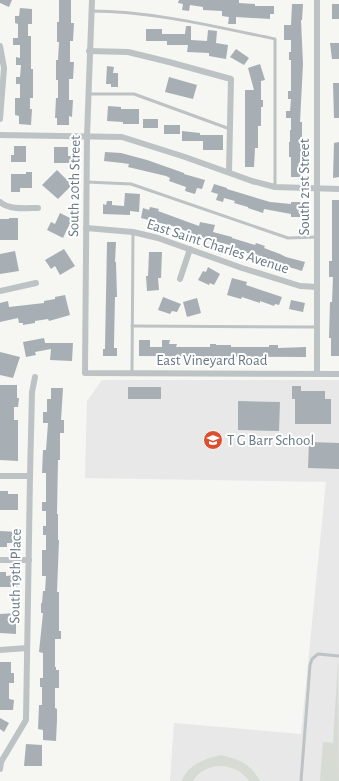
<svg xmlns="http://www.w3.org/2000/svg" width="339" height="781" viewBox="0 0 339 781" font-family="'Alegreya Sans',sans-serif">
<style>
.built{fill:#e7e8e7}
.green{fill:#d6dbd3}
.building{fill:#a7afb4}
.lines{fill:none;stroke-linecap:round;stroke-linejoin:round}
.service{stroke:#bdc2c5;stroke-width:3}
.minor{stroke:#bdc2c5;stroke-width:6}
.labels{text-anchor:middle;stroke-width:4;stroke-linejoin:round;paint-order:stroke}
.street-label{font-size:15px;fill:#677883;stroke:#fff}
.poi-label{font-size:15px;fill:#677883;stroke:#fff;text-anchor:start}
</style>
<rect width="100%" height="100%" fill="#f6f6f3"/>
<path class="built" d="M102,380H339V781H170L174,723L301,734L326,482H334L85,478L87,401Z"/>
<g class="green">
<path d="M338,661L339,781H320L323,742L333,743Z"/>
<path d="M221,755C239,759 251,764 260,781H249C236,762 206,760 193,781H182C187,765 206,758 221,755Z"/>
</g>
<g class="building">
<path d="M0,0H12L9,7L0,3Z"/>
<path d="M59,0H71V23H74L73,41H70V62H74L73,79H69V100H73L72,117L69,116V125H57V118H55L56,98H58V80H56V60H58L59,42H57V22H59Z"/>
<path d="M179,0H239V3L255,4V6H274V14H270V19L236,17V24H228L229,17L222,16V11L203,10V7L190,5L189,11L182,10L183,4L178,3Z"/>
<path d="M292,4H303L302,20H301L303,64L300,122H302V142L301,177H291V157H289V142H290V130H291V118H286V111H290L291,99H288V91H291V60H289V52H291V40H284V25H291Z"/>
<rect x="332" y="4" width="7" height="15"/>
<path d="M20,8L32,9V24H28V36H31V69H33V98H30V109H32L31,125L19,124V116L15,115V98H20V84H16V77H20L21,65H16V57L20,58V45H13V38H18V24L15,23V16H19Z"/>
<path d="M186,26H191V40L207,41L208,30L217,31L216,43L228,45L226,59L209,56V53L187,52L188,45H167V41H146V29H162V34H185Z"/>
<path d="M330,43H339V59H332Z"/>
<path d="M236,49L249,58L244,65L230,57Z"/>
<path d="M260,64L265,80L261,81V100H263V107H261V126H258V148H255L254,167H245V90H254L248,68Z"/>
<path d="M107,66L114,67L113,73H118V87H111V84H106Z"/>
<path d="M169,77L197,85L193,99L165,92Z"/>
<path d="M333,83H339V118H334Z"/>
<path d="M108,106L121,107V109H139V124H123V122L107,121Z"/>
<rect x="143" y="119" width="15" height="9"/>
<rect x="164" y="125" width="16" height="9"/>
<path d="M182,131L200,133V135H223V150H203V141H182Z"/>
<path d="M339,142V177L333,178L334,143Z"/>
<path d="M14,146H26V162H11V155H14Z"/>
<path d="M54,147H68V156H72V163H54Z"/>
<path d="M105,152L121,153L147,160L184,173V174L205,180L202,189L197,188L195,194L185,191L186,187L169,181L170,178L166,176L128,167L129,164L122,163L104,161Z"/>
<path d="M57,170L72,185L58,199L42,185Z"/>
<path d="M26,172H32V188H20V192H11V174H26Z"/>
<path d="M214,184L227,188V189L270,202L291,204V202H307V214H301V217H291V214L264,209L263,213L248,208V207L234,203L235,201L224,198L223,202L216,200L218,194L211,192Z"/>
<path d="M125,193L140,194L139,212L130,211V215L103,214V204L106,205L107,201H112V205L124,206Z"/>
<path d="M332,200H339V356H331V338H329L330,302H332L333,277H329V261H332Z"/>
<path d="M150,207L159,209L158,211L199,226L200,222L215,225L213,232L232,237V238L255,245L256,243L265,246L264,248L280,254L286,257L305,262L302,271L276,263L275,264L268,262V260L232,248L233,246L196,236V235L176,227L141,218L143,208L149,210Z"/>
<path d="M60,213L72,219L63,238L47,230L51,222L55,224Z"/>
<path d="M9,218H18V240H0V219H9Z"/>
<path d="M107,242H116L115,262H116L117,297H115L114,344V348H117V356H103V349H105Z"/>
<path d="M64,249L75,266L60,275L55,266L51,269L45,260Z"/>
<path d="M15,251L19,271L0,274V254Z"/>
<path d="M149,252H162L161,278H158L159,290L147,291L146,276H148Z"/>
<path d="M208,267L220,274L214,285L210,283L209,285L198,280L203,271L206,272Z"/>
<path d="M232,278L247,282L246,285L282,297L279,305L275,304L274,306L260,301V303L242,297L241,299L227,295Z"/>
<path d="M65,295L70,315L49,321L48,319L35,321V323L23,325V323H19L18,318L0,322V303L8,301L9,307L44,303V301L55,299V297Z"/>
<path d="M163,297L181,304L177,312L172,311L170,314L158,310Z"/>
<path d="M197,298L201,313L187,317L183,302Z"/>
<path d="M291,300L305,303L303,312L289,309Z"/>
<path d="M44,338L45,343H73L72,361L50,360L51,349L35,352L36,355L26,357L23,342Z"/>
<path d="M139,340H150V347H162V340H170L169,344H177L176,347H210V344H216V345H231V347H269V345H278V348L306,347V357L139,356Z"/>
<path d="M0,352L20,357L13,378L0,375Z"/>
<path d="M0,385H17V398H19L18,407H14V420H18V461L0,460Z"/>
<path d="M292,386H301V391H325V399H331V424H295V399H292Z"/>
<rect x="128" y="387" width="33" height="12"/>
<path d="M51,388H63L61,420H64V433H60V460H58L57,514H58V540H59L57,592H59V631H61V639H55V667H56V670H59V688H55V708L57,709V720L56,741L43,740V730L38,729L39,705H42V687H40V678H43V653L39,652L43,613H41V603H42L43,591H45L46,576H42V550H46V535H43V526H46V511H42V502H46V473H42L43,450H46L48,423H43V412H47V399H51Z"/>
<path d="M238,401L280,402L279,431L238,430Z"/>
<path d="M309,442L339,443V469L308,468Z"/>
<path d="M0,491H8V494H18V510H0Z"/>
<path d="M0,531L18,532V543H7V547H0Z"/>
<path d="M0,572H6V576L18,575V587H0Z"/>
<path d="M16,613V634L0,633V614Z"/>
<path d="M0,662H11V673H14V683H9V699L14,700L13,710H0Z"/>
<path d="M0,718L9,723L4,732L0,729Z"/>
<path d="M26,744L42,745V766H24Z"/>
</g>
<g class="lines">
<g class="service">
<path d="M91,11C151,11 217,27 275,39V187"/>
<path d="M88,94H134L230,129"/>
<path d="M87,182L131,184L288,238L317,237"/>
<path d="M132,326L317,327"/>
<path d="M132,373L133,232"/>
<path d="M301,781L310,665L312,659L318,654L339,656"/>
</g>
<g class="minor">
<path d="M92,0L87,136L85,373L339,374"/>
<path d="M0,46L4,68L0,119"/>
<path d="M89,51L128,52L169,62L231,79L229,172"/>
<path d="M0,135L122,137L185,157L252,181L275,187L339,189"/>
<path d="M0,202C9,210 26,208 38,208"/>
<path d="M86,228L133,232L158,238L242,268L300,286L317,287"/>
<path d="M180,279L190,249"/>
<path d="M0,291L36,283"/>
<path d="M317,374V0"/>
<path d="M0,476H30"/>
<path d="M0,560H29"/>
<path d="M0,650L27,648"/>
<path d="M0,769L1,762L26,720L30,476L32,392L35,377"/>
</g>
</g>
<defs>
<symbol id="school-disc" viewBox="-11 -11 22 22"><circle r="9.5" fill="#dc4e2e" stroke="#fff"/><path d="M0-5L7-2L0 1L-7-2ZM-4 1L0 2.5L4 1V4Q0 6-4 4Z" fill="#fff"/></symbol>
</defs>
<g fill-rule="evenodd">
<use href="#school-disc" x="202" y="429" width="22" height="22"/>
</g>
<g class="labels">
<g class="street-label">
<text transform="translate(74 186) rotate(-89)" y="5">South 20th Street</text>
<text transform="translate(304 187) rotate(-90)" y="5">South 21st Street</text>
<text transform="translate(218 246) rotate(18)" y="5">East Saint Charles Avenue</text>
<text x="212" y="365">East Vineyard Road</text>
<text transform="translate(15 576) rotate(-89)" y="5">South 19th Place</text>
</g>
<g class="poi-label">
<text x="227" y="445">T G Barr School</text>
</g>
</g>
</svg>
